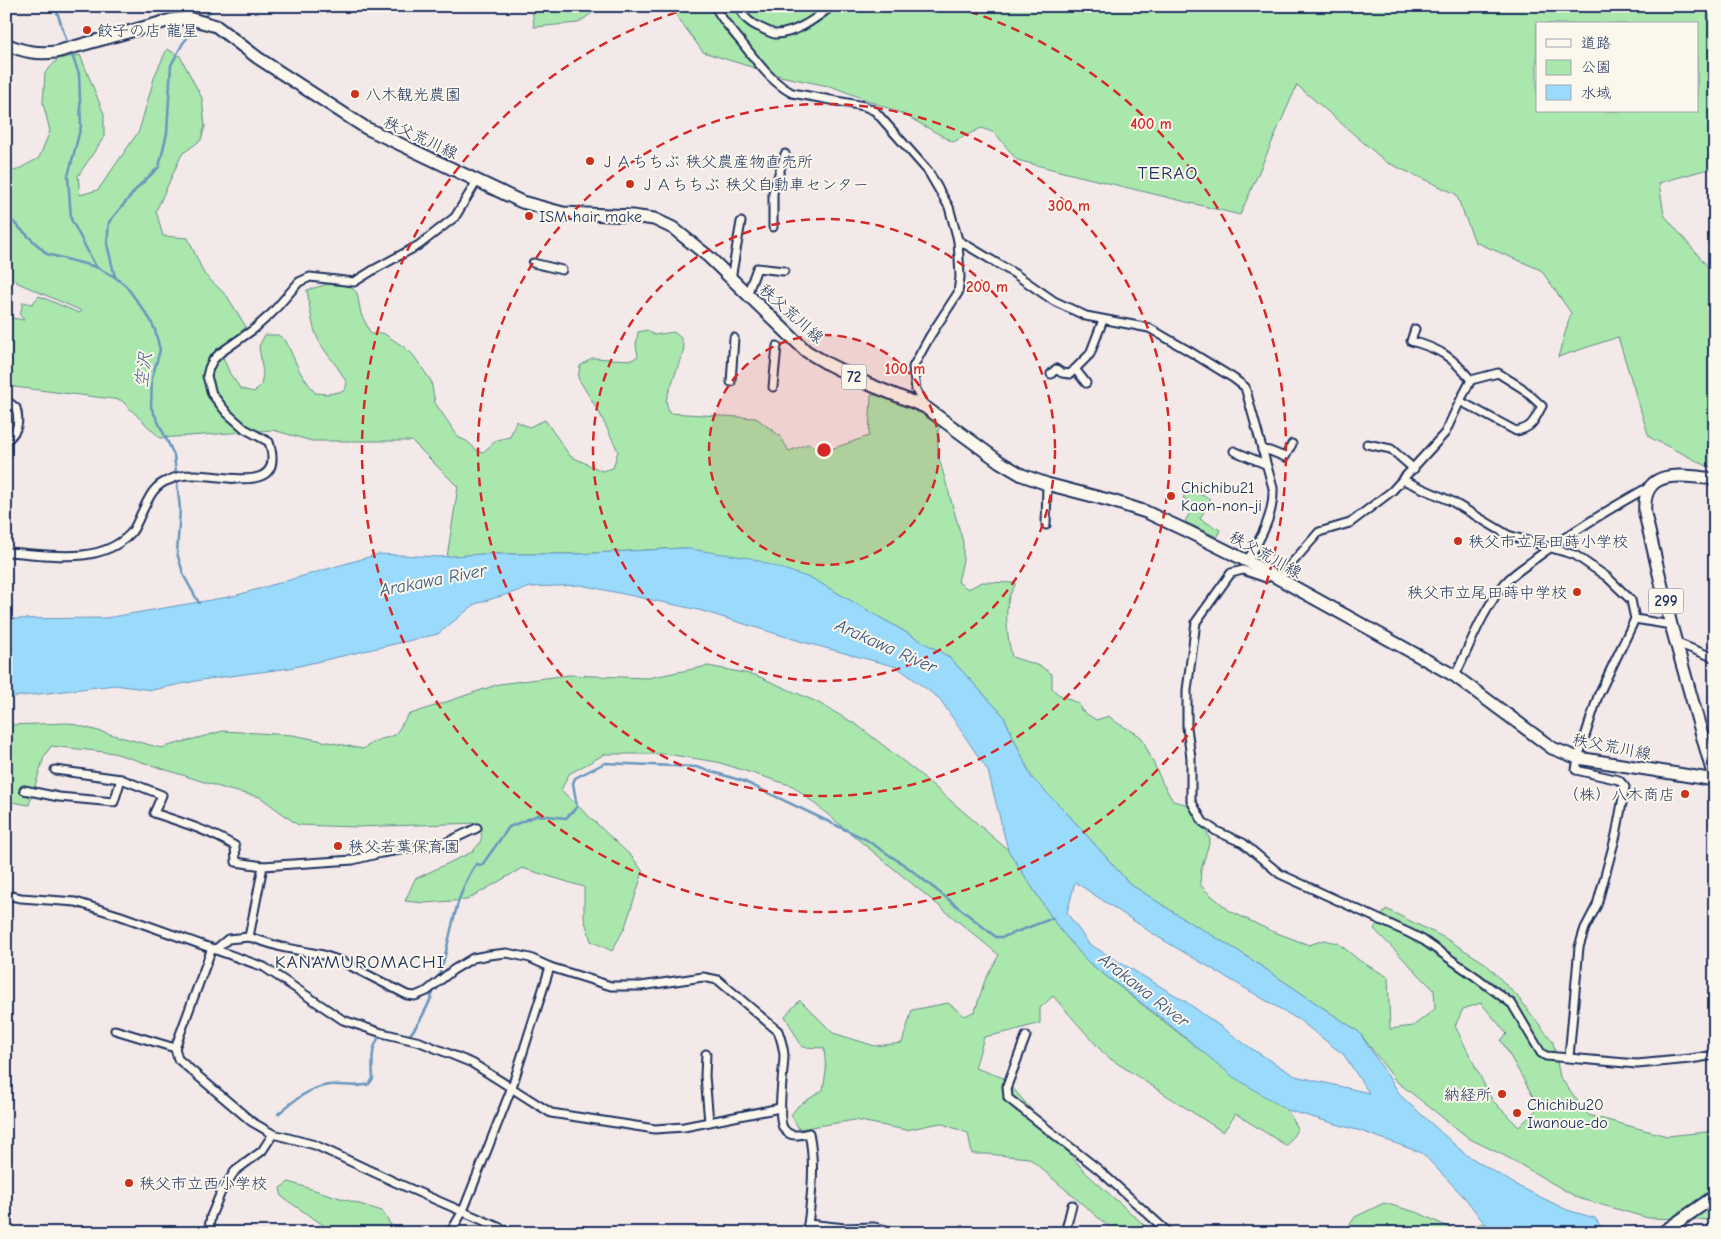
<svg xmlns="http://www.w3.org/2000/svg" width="1721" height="1239" viewBox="0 0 1721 1239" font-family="'Comic Neue','Klee One',sans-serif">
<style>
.green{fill:#aae7ad;stroke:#628b86;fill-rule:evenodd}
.water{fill:#9adbfc;stroke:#6796bd;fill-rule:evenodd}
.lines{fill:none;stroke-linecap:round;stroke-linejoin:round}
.stream{stroke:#6796bd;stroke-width:2.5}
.minor-casing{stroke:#1b2f5e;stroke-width:11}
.primary-casing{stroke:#1b2f5e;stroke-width:15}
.trunk-casing{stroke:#1b2f5e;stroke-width:15}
.minor{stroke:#fbf7ec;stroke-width:7}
.primary{stroke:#fbf7ec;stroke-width:11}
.trunk{stroke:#fbf7ec;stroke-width:11}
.ring{fill:none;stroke:#d62828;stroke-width:2.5;stroke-dasharray:9 6}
.poi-dot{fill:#c8321e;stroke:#fbf7ec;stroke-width:2}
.labels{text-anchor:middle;stroke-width:4;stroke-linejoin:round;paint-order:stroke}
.shield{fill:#fbf7ec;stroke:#5e6b89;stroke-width:1}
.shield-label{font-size:15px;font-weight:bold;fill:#1b2f5e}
.poi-label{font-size:16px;fill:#1b2f5e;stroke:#fbf7ec;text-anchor:start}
.street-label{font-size:16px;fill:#1b2f5e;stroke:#fbf7ec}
.water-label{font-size:18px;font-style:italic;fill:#3b5a86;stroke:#fbf7ec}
.quarter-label{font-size:19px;letter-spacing:1px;fill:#1b2f5e;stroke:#fbf7ec}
.centre{fill:#d62828;stroke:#fbf7ec;stroke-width:2.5}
.ring-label{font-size:15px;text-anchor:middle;font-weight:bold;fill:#d62828;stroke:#fbf7ec;stroke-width:4;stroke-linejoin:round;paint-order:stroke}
</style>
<rect width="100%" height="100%" fill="#f3e9e8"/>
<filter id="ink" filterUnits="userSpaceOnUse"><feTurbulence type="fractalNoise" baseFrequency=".02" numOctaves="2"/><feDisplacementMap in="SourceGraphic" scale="10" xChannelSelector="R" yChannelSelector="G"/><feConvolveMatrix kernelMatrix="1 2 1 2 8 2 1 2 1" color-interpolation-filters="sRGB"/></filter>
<g filter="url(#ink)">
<g class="green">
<path d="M532,6H602L578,23L534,27Z"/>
<path d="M665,6H1715V167L1659,183L1664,215L1709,268L1715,272V467L1707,466L1649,437L1618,337L1558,357L1571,313L1541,270L1475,242L1456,194L1386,162L1297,85L1240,215L1067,173L1017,160L995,133L981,128L953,142L903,114L833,87L780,76L703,52L671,8ZM1537,24H1697V111H1537Z"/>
<path d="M167,49L180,56L202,98L205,126L201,140L182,154L156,211L163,236L188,238L204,274L227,296L246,327L220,350L230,374L241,389L254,392L261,385L263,374L259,346L265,335H278L286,341L300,372L315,393L328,394L344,391L347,384C339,366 327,356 319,341C311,326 310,306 307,290L332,283L351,287L357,293L361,314L371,334L383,333L407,349L414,356L431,381L435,403L459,438C471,441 471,448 482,453L497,440L510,437L516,421L529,427L545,420L570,456L602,471L613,468L618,451L599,412L578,378L580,366L592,358L632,360L638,356L636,345L638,332L647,330L654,335L674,332L681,338L684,349L666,400L669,413L756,418L780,436L789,451L808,444L825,451L869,436L871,395H885L941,423L938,431V455L963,542V560L958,582L968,589L982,582L1016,583C1014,588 1010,593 1009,598C1004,614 1008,640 1012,657L1040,666L1052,674V688L1058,694L1079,704L1081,710L1096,720L1109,716C1118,726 1132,729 1142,738L1163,784L1173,801L1189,805L1205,828L1210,840L1201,870L1200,884L1206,891L1230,911L1269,930L1309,945L1324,940L1338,943L1360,961L1388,977L1390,1029L1413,1026L1435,1009L1434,990L1374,929L1386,909L1445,938L1485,963L1517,996L1553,1042L1560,1077L1588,1115L1667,1136L1715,1131V1220L1648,1218L1578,1198L1507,1157L1470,1139L1396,1081L1359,1032L1240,952L1181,917L1130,884L1065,811L1032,778L1003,715L949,657L813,579L683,548L578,554H481L447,557L458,487L412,441H312L273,430L160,438L121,400L6,386V317L24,320L20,315L23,302L32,304L39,296L79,313L82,311L18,283L6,273V169L15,171L39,158L50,131L43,103L45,73L58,59L80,55L104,114V137L78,176L80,195L98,190L139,131L155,75ZM1481,1003L1507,1034L1501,1040L1539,1107L1519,1127L1492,1100L1455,1026L1463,1009Z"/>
<path d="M1188,489L1210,499L1200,519L1220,530L1217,537L1185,522L1194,504L1183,498Z"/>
<path d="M708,666L755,675L817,702L857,725L884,746L922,776L1008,850L1058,927L1088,962L1213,1060L1287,1110L1298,1128L1287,1146L1236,1114L1223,1132L1106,1056L1053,996L1040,1008V1023L1012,1031L984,1037L975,1068L1004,1078L1086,1173L1153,1233H1116L1029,1158L987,1154H972L968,1133L940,1123L906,1130L855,1120L799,1129L791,1115L798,1106L823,1090L826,1071L824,1048L802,1047L785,1016L800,1000L833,1033L875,1046L902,1043L912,1010L948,1003L965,1016L975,1011L985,980L999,955L793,786L717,762L667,754H605L569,774L561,790L633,858L643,872L625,927L612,951L591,941L584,918V887L522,868L467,900L424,903L405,901L415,879L472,852C483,841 483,838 479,823L356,827L298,825L260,797L229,790L114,753L51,746L44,757L29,805L6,801V725L69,723L161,748L223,731L293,735L363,749L375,741L395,735L408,715L499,684L569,675L648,678Z"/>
<path d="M289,1182L382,1211L396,1233H335L282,1197L280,1188Z"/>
<path d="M1384,1203L1419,1213L1456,1231L1484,1223L1506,1233H1344L1355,1217Z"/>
</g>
<path class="water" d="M683,548L750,558L813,579L949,657L1003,715L1032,778L1065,811L1130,884L1181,917L1240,952L1359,1032L1401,1096L1465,1154L1518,1186L1567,1210L1595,1218L1605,1233H1506L1484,1223L1466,1199L1422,1153L1364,1132L1287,1110L1232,1076L1164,1020L1088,962L1058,927L1008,850L988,771L940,699L897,667L803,642L699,610L581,585L531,587L475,604L438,634L290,668L201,680L152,690L114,685L6,698V619L106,618L234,596L379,554L439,557L481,554H578ZM1075,882L1158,937L1299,1020L1344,1055L1369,1093L1295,1076L1249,1047L1185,1001L1089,944L1067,913Z"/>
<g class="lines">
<g class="stream">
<path d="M55,6L68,45"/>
<path d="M203,19L213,6"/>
<path d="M71,52L79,74L81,126L68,176L71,219L96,267"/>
<path d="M6,215L47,254L96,267L115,277L126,286L150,319L155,330L160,350L152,378L151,407L174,455L180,509L177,553L184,576L199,603"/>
<path d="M115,277L107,244L109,222L138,187L159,167L167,133L171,65L183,43L198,25"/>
<path d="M438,979C452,940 452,900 476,864L482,865L509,827L538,815L566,818L577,807L573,783L575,778L605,763L696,767L743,781L865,839L906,866L996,937H1003L1053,918"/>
<path d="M407,1036H409C421,1021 429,1005 435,987"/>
<path d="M278,1114C292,1102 310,1087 329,1085C342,1084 357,1088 369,1084L373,1079C372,1058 370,1046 385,1029L402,1034"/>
</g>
<defs>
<g id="minor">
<path d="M715,6C720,18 730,28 738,38C754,57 769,81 792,93L864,106L875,111L928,171L949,207L958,240L960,277L958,293L930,336L913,367L916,390L925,406"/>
<path d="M739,6C743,17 749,23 761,28C765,30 771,33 775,34C796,34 816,18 832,6"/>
<path d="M773,227V193L785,154"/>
<path d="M958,240L1015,274L1054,301L1086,316L1149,328L1189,351L1233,378L1245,387L1273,488C1274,515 1261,538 1247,561"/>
<path d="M533,263L562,270"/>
<path d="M731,279L741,222"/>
<path d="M747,295L757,268L784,271"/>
<path d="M1415,329L1411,341C1441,349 1452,357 1471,380"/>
<path d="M1075,369L1086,383"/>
<path d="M1051,374L1056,369L1062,373L1070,374L1090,354L1103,320"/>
<path d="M731,382L734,338"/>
<path d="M773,387L777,346"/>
<path d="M6,400L16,408C20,423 18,431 6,441"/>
<path d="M1367,444L1391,449L1414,469"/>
<path d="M1262,450L1270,451L1285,457L1292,444"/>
<path d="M1234,451L1265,464"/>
<path d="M1403,480L1451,501L1508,535L1575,555L1607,577L1631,600L1635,619L1598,696L1578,758L1576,770L1619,780L1625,787L1616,835L1606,872L1597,905L1585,928L1579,947L1569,1057"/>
<path d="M1046,525L1047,484"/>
<path d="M6,552C47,554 99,566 130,534C135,529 138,520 141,514C148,500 153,485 169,480C175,477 184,475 191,475C220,473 287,498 269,442L245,429L227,413L212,394L207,376L209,368L213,360L220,353L254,329L272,313L299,282L310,277L354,282L375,269L419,245L455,217L477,181"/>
<path d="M1268,573L1266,578L1243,570L1231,573L1196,622L1187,690V727L1191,758V801L1203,822L1216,831L1243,843L1280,874L1409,933L1423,940L1476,977L1512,1004L1541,1053L1546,1056L1637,1064L1690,1059L1715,1055"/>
<path d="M1278,579L1319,532L1350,523L1392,491L1445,433L1460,401L1516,431C1533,428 1534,420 1542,406L1522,388L1498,373L1471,380L1460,401"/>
<path d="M1635,619L1671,625"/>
<path d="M1677,643L1715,658"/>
<path d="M1455,676C1470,645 1483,609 1506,582C1514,573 1526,566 1536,558C1570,533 1606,511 1643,490L1647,492"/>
<path d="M55,770L121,779L162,795L154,813C181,822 210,831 235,846L236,862L263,866"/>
<path d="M24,790L59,797L114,802L121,779"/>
<path d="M6,895L21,898L76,902L121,916L264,967L343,1020L382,1033L420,1042L472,1063L551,1113L655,1129L684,1127L780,1108"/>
<path d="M249,937L263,866L353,860L381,853L445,843L477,828"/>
<path d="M212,948L175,1048L178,1059L252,1122L273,1134L315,1145L397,1183L512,1233"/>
<path d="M216,949L228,939L249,937L281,947L323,955L341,961L407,995L415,996L427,991L453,970L473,958L489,955L507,953L530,958L550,967L611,986H641L703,977L718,980L778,1031C781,1039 783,1046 784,1055C784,1070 776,1120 784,1129C790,1138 800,1135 809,1133C816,1165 811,1201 807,1233"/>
<path d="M115,1030L175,1048"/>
<path d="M1026,1036L1007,1086L1008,1098L1098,1169L1169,1233"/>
<path d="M706,1054L705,1076L709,1122"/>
<path d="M808,1224L845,1228L874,1227L899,1233"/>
<path d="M208,1233L211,1216L221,1192L235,1171L262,1151L273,1134"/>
<path d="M450,1233L463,1211L512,1087L550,967"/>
<path d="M1065,1233L1072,1205"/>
</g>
<path id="primary" d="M6,44C24,52 37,54 56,52L171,20L188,18L216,26L258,58L366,128L522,202L563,213L632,216L654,219L673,228L709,257L806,351L828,364L868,384L925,407L1000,462L1022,475L1047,484L1112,501L1146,512L1189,532L1247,561L1455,676L1552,748L1578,758L1715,780"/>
<g id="trunk">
<path d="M1715,479C1682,476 1641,466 1645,514L1671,625L1715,781"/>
<path d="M1662,1233L1715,1196"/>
</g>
</defs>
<use href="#minor" class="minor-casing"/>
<use href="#primary" class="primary-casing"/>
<use href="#trunk" class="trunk-casing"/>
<use href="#minor" class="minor"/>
<use href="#primary" class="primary"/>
<use href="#trunk" class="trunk"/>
</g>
</g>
<circle cx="824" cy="450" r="115" fill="#d62828" fill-opacity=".12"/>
<g class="ring">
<circle cx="824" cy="450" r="115"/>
<circle cx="824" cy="450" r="231"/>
<circle cx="824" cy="450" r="346"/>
<path d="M955 7A462 462 0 1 1 693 7"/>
</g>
<g class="poi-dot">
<circle cx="87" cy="30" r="5"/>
<circle cx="355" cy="94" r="5"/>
<circle cx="590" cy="161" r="5"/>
<circle cx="630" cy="184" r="5"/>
<circle cx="529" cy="216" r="5"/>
<circle cx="1171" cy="496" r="5"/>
<circle cx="1458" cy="541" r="5"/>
<circle cx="1577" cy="592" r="5"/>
<circle cx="1685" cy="794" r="5"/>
<circle cx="338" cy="846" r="5"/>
<circle cx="1502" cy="1094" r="5"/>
<circle cx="1517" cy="1113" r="5"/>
<circle cx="129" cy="1183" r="5"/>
</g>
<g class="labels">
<g class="shield">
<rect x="841.5" y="364.5" width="25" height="25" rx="4"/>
<rect x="1648.5" y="588.5" width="35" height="25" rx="4"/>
</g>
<g class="shield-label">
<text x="854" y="382">72</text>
<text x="1666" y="606">299</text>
</g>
<g class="poi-label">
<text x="97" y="36">餃子の店 龍星</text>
<text x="365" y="100">八木観光農園</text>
<text x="600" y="167">ＪＡちちぶ 秩父農産物直売所</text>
<text x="640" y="190">ＪＡちちぶ 秩父自動車センター</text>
<text x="539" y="222">ISM hair make</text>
<text x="1181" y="493">Chichibu21<tspan x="1181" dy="18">Kaon-non-ji</tspan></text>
<text x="1468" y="547">秩父市立尾田蒔小学校</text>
<text x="1567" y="598" text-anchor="end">秩父市立尾田蒔中学校</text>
<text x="1675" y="800" text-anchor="end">（株）八木商店</text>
<text x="348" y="852">秩父若葉保育園</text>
<text x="1492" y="1100" text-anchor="end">納経所</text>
<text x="1527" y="1110">Chichibu20<tspan x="1527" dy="18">Iwanoue-do</tspan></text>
<text x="139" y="1189">秩父市立西小学校</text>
</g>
<g class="street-label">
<text transform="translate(421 137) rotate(25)" y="6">秩父荒川線</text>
<text transform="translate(792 313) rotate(42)" y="6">秩父荒川線</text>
<text transform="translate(1266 554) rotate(29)" y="6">秩父荒川線</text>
<text transform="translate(1612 746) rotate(11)" y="6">秩父荒川線</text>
</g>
<g class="water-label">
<text transform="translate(143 370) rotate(-82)" y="6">空沢</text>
<text transform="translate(433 580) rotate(-11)" y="6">Arakawa River</text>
<text transform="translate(886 646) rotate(24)" y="6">Arakawa River</text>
<text transform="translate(1144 990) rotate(38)" y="6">Arakawa River</text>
</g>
<g class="quarter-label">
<text x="1168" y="179">TERAO</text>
<text x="360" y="968">KANAMUROMACHI</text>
</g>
</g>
<circle cx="824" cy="450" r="8" class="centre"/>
<g class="ring-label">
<text x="1151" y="129">400 m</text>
<text x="1069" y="211">300 m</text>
<text x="987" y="292">200 m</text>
<text x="905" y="374">100 m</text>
</g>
<rect width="1721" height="1239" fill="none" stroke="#fbf7ec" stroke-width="25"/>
<rect x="12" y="12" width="1696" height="1214" fill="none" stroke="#1b2f5e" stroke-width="2" filter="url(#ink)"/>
<rect x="1536" y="22" width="162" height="90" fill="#fbf7ec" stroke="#a1a7b3"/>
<rect x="1546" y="39" width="25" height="8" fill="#fbf7ec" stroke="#a1a7b3"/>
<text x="1581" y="48" font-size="15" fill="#1b2f5e">道路</text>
<rect x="1546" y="60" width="25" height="15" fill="#aae7ad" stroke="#a1a7b3"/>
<text x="1581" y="72" font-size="15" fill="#1b2f5e">公園</text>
<rect x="1546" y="85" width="25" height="15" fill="#9adbfc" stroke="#a1a7b3"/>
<text x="1581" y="98" font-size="15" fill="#1b2f5e">水域</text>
</svg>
